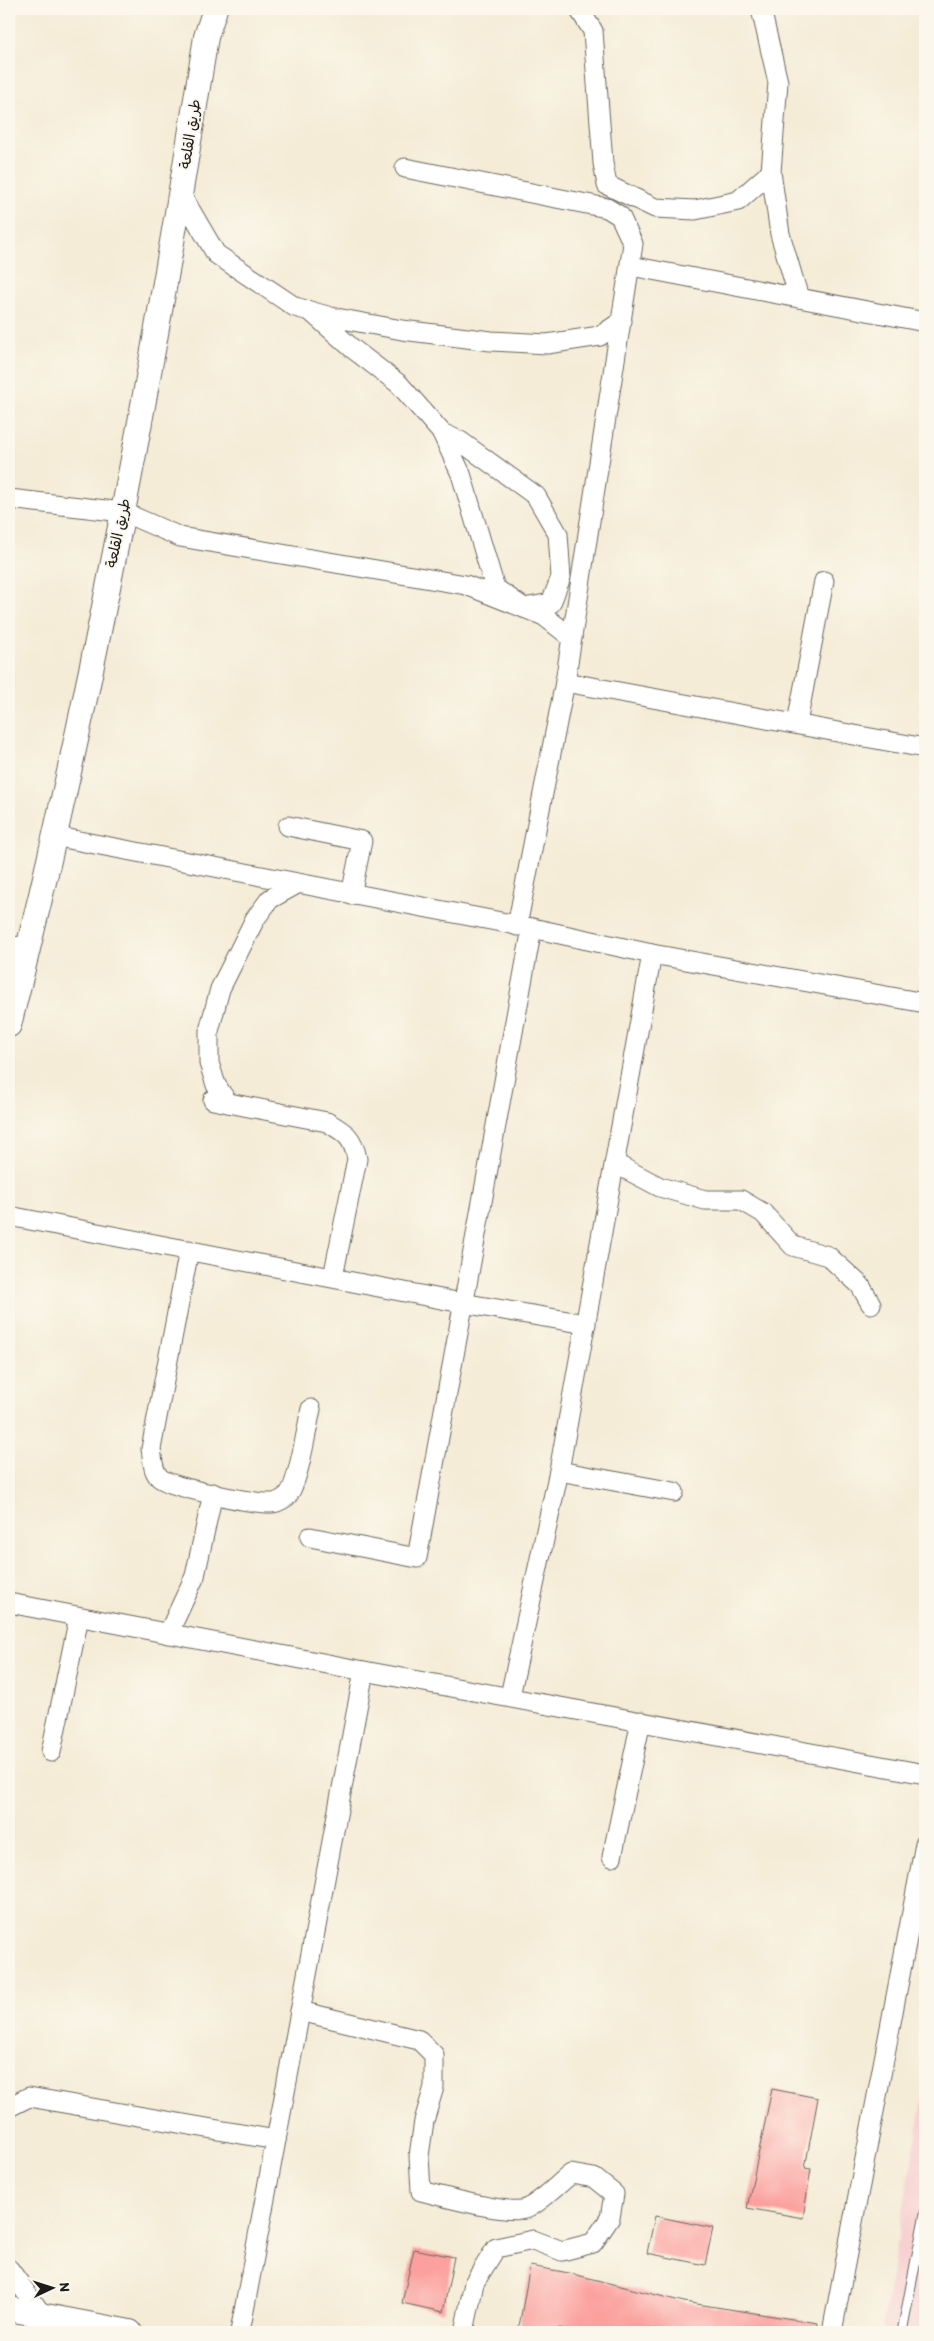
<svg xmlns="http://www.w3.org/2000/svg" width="934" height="2341" viewBox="0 0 934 2341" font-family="Itim,'Playpen Sans Arabic',sans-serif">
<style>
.built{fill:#f7cfd0}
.building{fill:#fba09e}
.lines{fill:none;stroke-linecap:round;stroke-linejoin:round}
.service-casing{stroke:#68655d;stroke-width:11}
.minor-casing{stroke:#68655d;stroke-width:21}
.tertiary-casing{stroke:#68655d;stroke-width:26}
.service{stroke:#fff;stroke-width:9}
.minor{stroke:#fff;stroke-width:19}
.tertiary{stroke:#fff;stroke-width:24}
.labels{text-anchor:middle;stroke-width:4;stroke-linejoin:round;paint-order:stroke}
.street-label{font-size:15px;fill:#1c1c1c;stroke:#fbf7ec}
</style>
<rect width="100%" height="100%" fill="#fbf7ec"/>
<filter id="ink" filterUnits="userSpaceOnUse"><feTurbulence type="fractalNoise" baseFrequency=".02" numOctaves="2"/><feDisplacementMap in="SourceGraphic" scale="10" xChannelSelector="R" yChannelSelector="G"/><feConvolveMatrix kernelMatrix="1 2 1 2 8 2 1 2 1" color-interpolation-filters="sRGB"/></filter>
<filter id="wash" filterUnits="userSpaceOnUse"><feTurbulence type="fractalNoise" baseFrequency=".0096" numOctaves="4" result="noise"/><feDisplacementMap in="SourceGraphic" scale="20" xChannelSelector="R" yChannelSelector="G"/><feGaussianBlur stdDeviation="1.12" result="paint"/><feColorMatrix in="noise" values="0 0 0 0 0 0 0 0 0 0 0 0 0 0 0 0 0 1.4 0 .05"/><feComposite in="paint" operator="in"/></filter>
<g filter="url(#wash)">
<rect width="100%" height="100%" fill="#f5ecd7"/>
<path class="built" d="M925,2089V2332H881Z"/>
<g id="blocks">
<g class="building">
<path d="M772,2089L818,2098L805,2168L811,2169L803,2218L747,2208Z"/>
<path d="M655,2216L713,2228L705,2265L647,2253Z"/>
<path d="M414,2249L454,2257L443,2312L402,2303Z"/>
<path d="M530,2266L569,2273L684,2302L818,2323L817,2332H578L559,2328L558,2332H518Z"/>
</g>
</g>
</g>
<g filter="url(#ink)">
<use href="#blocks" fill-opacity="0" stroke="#68655d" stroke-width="1"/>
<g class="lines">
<defs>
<path id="service" d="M902,2332L925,2213"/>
<g id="minor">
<path d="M579,9L593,31L603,163L607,185L655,208L695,210L738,201L771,172"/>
<path d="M761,9L778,82L771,172L780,234L799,298"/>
<path d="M405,168L607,208L620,216L633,244L565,682L517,926"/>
<path d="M181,194L216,254L295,307L331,317L402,330L491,341L547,344L600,336L622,321"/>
<path d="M631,266L925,322"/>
<path d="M310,311L353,349L399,384L442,433L461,474L495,588L524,608L551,603L561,577L558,534L536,496L460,441L442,433"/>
<path d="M9,499L123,512L180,537L466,585L544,616L572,638"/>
<path d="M565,682L925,748"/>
<path d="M797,723L824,581"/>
<path d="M288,826L362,841L351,895"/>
<path d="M53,836L532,928L652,954L925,1003"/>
<path d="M9,946L28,947"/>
<path d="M652,954L559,1471L674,1492"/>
<path d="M213,1100L327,1122C346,1133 353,1137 357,1159L333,1277"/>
<path d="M228,1103L216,1085L209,1063V1031L220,989L255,919L270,899L297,884"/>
<path d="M616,1164L660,1187L705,1200H741L763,1213L793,1246L828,1256L860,1285L871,1304"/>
<path d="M9,1216L462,1303L586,1324"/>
<path d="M189,1250L151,1449C153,1459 152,1471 160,1478C172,1488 256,1504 272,1503C276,1503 283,1499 286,1497C298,1488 307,1426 311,1409"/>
<path d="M310,1537L417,1558L532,928"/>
<path d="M9,1603L364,1671L925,1774"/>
<path d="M168,1634L195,1576L213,1493"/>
<path d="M510,1696L559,1471"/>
<path d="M51,1752L79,1617"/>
<path d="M612,1857L641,1721"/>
<path d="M300,2011L419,2040L434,2055V2087L424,2121L419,2156L421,2191C440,2196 513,2216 528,2208C543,2200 557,2185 571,2174L594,2178L614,2194L610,2218L593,2243L562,2251L533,2240L496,2248L474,2283L464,2332"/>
<path d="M9,2107L29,2097L276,2140L364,1671"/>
<path d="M9,2269L43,2316"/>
<path d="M240,2332L276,2140"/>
<path d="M832,2332L925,1844"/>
</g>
<g id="tertiary">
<path d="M9,1025C92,699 153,369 206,37L215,9"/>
<path d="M9,2309L130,2332"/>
</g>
</defs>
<use href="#service" class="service-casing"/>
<use href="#minor" class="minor-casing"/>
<use href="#tertiary" class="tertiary-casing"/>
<use href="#service" class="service"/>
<use href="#minor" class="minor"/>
<use href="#tertiary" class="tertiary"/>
</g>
</g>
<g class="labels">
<g class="street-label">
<text transform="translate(190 134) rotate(-81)" y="5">طريق القلعة</text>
<text transform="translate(118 533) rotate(-78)" y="5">طريق القلعة</text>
</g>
</g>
<rect width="934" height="2341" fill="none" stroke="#fbf7ec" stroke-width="30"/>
<g transform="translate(52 2288) rotate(86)" stroke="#fbf7ec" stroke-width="4" paint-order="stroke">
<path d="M0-4L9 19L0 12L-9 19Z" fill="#1c1c1c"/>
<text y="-8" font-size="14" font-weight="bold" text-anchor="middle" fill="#1c1c1c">N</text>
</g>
</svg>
